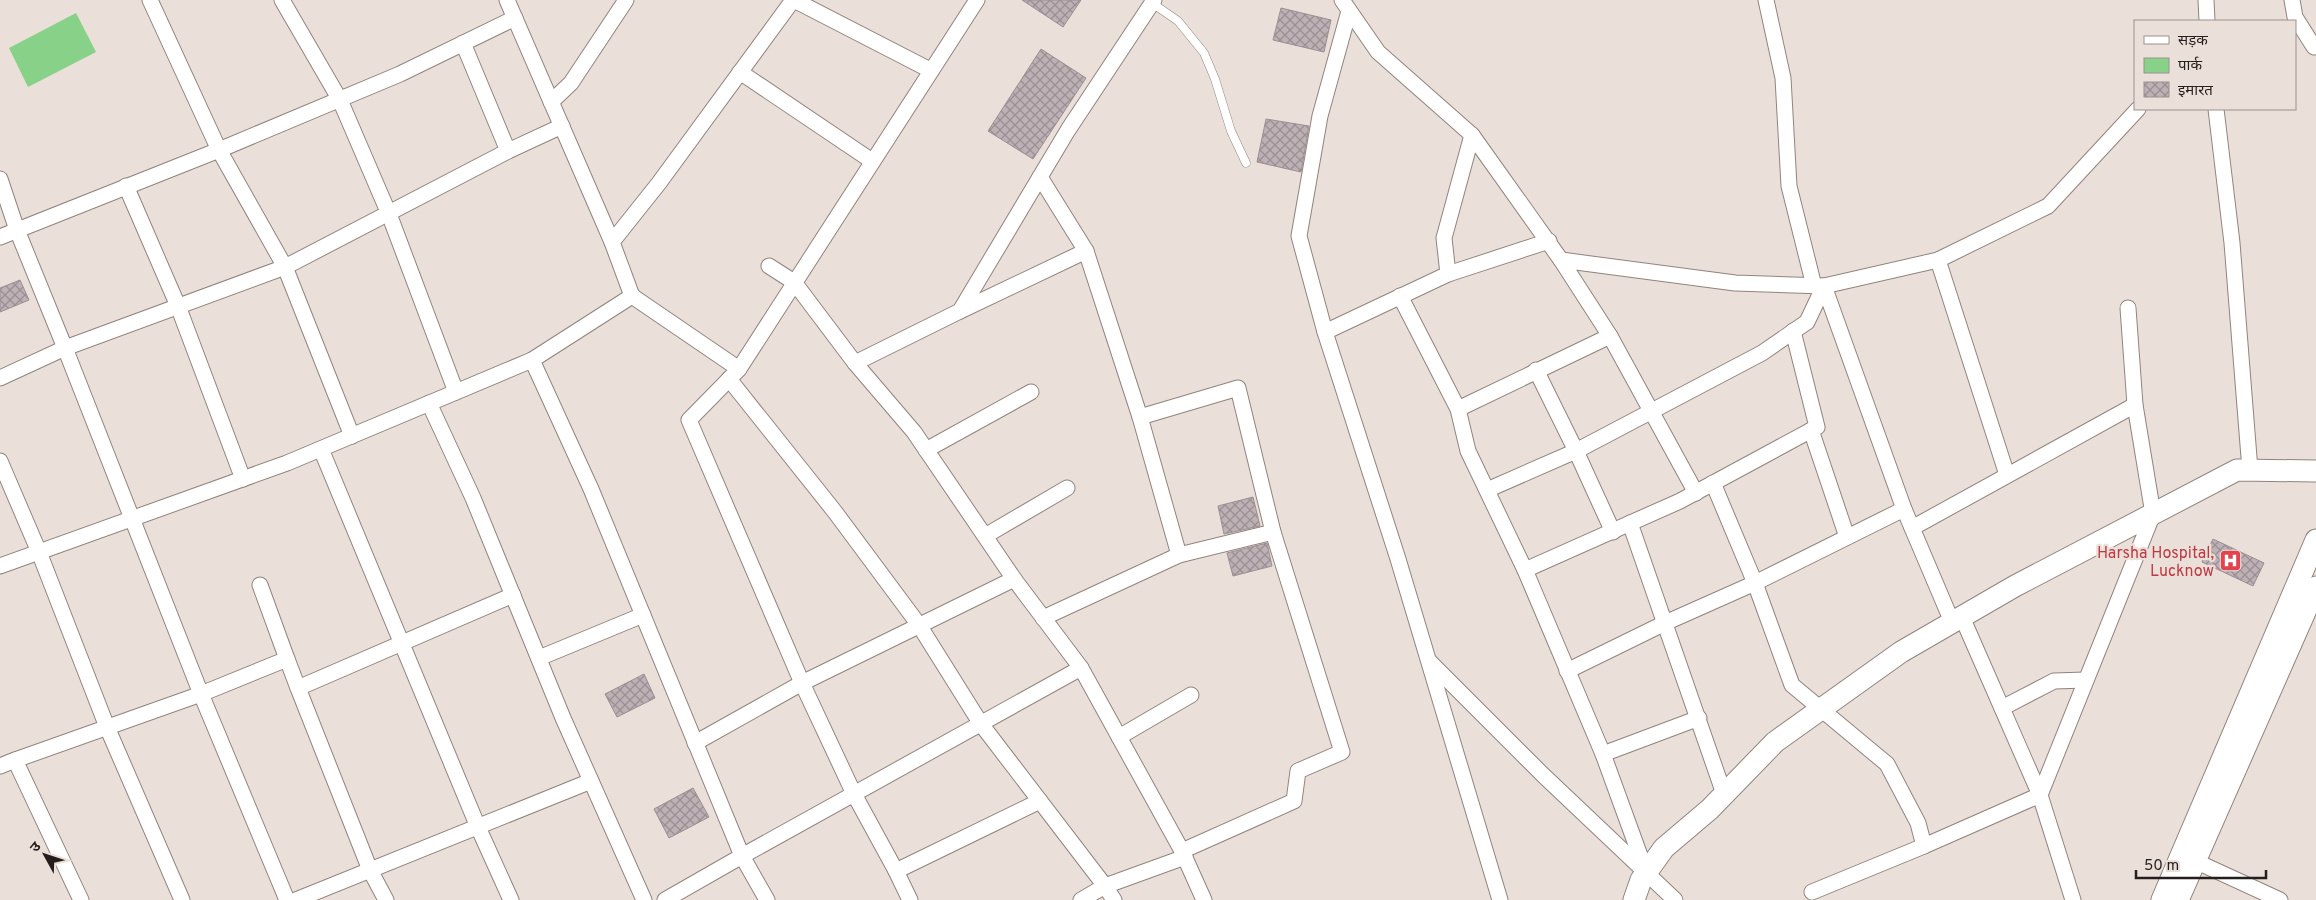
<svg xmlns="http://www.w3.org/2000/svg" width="2316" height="900" viewBox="0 0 2316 900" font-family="Overpass,'Noto Sans Devanagari',sans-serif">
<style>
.park{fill:#88d189}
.building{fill:url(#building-cross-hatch);stroke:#9b8f94}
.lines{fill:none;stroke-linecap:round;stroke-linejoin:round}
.lane-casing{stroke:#90847f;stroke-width:9}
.street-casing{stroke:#90847f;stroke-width:17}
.secondary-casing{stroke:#90847f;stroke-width:23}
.lane{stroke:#fff;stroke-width:8}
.street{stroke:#fff;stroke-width:15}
.secondary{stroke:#fff;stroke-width:21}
.labels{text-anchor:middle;stroke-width:4.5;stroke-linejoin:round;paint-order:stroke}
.health-label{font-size:16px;fill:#be3a42;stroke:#ebdfd9;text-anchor:end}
</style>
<defs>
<pattern id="building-cross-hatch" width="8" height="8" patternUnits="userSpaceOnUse" patternTransform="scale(1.25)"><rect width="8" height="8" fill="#beb1b6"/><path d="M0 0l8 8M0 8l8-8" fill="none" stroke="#9a8f93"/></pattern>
</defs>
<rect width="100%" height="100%" fill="#ebdfd9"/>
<path class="park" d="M76,13L96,52L28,87L9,48Z"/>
<g class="building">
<path d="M1022,0H1081L1063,27Z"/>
<path d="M1281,8L1331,20L1324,52L1273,40Z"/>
<path d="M1041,49L1086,78L1033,159L988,131Z"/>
<path d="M1266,119L1309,126L1301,172L1257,162Z"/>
<path d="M20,280L29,300L0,312V288Z"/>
<path d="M1253,497L1260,526L1224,534L1218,506Z"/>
<path d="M2213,539L2264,563L2253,586L2202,562Z"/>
<path d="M1267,543L1272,566L1233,576L1227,553Z"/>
<path d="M644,674L655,698L617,717L605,694Z"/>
<path d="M693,788L709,817L669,838L654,809Z"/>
</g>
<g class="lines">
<defs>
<path id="lane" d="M1152,3L1178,21L1204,53L1215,79L1231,131L1246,163"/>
<g id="street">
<path d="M150,0L219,150L285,267L352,436"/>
<path d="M282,0L340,100L389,214L456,392"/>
<path d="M507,0L612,242"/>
<path d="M793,0L659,183L612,242L632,296L532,360L591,489L742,856L1081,668L1182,851L1204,900"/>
<path d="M794,0L930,70"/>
<path d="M1342,0L1378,52L1472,135L1444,238L1448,274L1325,332L1398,559L1500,900"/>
<path d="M1766,0L1783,78L1789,186L1814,286"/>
<path d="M2206,0L2207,21"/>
<path d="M2292,0L2295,17L2314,47"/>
<path d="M463,43L508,151"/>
<path d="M740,72L872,161"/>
<path d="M551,102L571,83L626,0"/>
<path d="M2216,109L2232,243L2250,470"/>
<path d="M1472,135L1561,260L1735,283L1824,286L1938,260L2048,206L2138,109"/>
<path d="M0,179L17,230L65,348L0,378"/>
<path d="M126,186L178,306L243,479"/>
<path d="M0,237L219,150L400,74L515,18"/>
<path d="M1086,251L1140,417L1179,555L1273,532L1342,752L1298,771L1294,801L1182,851"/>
<path d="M1561,260L1610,336L1696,493"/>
<path d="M1938,260L2007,475"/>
<path d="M769,266L794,282L855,363L960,311L1068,130L1154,0"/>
<path d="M1448,274L1549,241"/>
<path d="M1824,286L1904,509"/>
<path d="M632,296L739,369L977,0"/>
<path d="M1400,296L1458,409L1468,451L1525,570L1603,754L1646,872"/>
<path d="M2128,308L2135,405"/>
<path d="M960,311L1086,251L1040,177"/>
<path d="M1325,332L1299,236L1320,116L1349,11"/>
<path d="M855,363L914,432L1014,579"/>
<path d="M739,369L689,420L802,683L854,794L896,871L910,900"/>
<path d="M1536,370L1576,451L1613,532"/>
<path d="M729,379L835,512L919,625L981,724L1105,886L1081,900"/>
<path d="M429,403L473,498L563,718L644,900"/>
<path d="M1458,409L1610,336"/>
<path d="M1140,417L1238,388L1273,532"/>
<path d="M1811,430L1847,537"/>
<path d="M321,449L478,827L511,900"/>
<path d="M926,450L1031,392"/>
<path d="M0,461L39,552L107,727L182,900"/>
<path d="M1713,483L1755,583L1792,685L1887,764L1918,823L1924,846"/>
<path d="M1487,490L1576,451L1762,353L1807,322L1824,286"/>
<path d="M1630,523L1724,794"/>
<path d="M985,536L1067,488"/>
<path d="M0,566L287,463L532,360"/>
<path d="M1525,570L1680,501L1817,427L1793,331"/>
<path d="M260,585L287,659"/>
<path d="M1962,617L2040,795L2073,900"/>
<path d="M1043,618L1179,555"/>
<path d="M539,658L643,615"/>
<path d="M1429,661L1543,775L1675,900"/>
<path d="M1567,671L1665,623L1755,583L1904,509L1952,622"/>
<path d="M298,688L370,870L386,900"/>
<path d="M2002,708L2054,681L2086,680"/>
<path d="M1119,737L1191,695"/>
<path d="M695,743L802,683L1014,579L1081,668"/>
<path d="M1603,754L1699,718"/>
<path d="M0,766L15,760"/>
<path d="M2195,861L2280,900"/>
<path d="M896,871L1040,801"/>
<path d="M1812,892L1924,846L2040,795L2153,514L2135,405L1912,528"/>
<path d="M81,900L15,760L201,694L65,348L285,267L508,151L562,126"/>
<path d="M287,900L201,694L287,659L298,688L513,595"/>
<path d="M296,900L591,781"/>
<path d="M665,900L742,856L767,900"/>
<path d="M1114,900L1105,886L1185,857"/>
</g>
<g id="secondary">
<path d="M1634,900L1641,880L1664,848L1710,809L1775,742L1901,652L2015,586L2237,470L2316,471"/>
<path d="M2162,900L2316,540"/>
<path d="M2178,900L2316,587"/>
</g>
</defs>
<use href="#lane" class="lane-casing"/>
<use href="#street" class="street-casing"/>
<use href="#secondary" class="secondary-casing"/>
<use href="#lane" class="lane"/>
<use href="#street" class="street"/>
<use href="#secondary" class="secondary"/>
</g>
<defs>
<symbol id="hospital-square" viewBox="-11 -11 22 22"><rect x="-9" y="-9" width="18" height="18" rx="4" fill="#e0444e" stroke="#ebdfd9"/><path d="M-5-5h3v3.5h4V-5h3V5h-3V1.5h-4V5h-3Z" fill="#fff"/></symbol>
</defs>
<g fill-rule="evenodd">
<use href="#hospital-square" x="2218" y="548" width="25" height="25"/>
</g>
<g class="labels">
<g class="health-label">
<text x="2214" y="558">Harsha Hospital,<tspan x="2214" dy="18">Lucknow</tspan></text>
</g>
</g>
<rect x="2134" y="20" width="162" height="90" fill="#ebdfd9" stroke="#9b928e"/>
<rect x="2144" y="36" width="25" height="8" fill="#ffffff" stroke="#9b928e"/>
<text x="2178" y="45" font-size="15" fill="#241f1d">सड़क</text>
<rect x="2144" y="58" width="25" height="15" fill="#88d189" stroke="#9b928e"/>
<text x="2178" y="70" font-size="15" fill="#241f1d">पार्क</text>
<rect x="2144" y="82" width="25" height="15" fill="url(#building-cross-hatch)" stroke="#9b928e"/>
<text x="2178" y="95" font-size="15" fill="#241f1d">इमारत</text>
<g transform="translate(45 855) rotate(310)" stroke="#ebdfd9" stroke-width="4" paint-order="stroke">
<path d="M0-4L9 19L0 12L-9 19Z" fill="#241f1d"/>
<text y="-8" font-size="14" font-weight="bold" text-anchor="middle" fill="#241f1d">उ</text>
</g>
<path d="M2136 870v8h130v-8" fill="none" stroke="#241f1d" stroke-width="2.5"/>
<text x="2144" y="870" font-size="15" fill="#241f1d" stroke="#ebdfd9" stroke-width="4" paint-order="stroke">50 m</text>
</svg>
